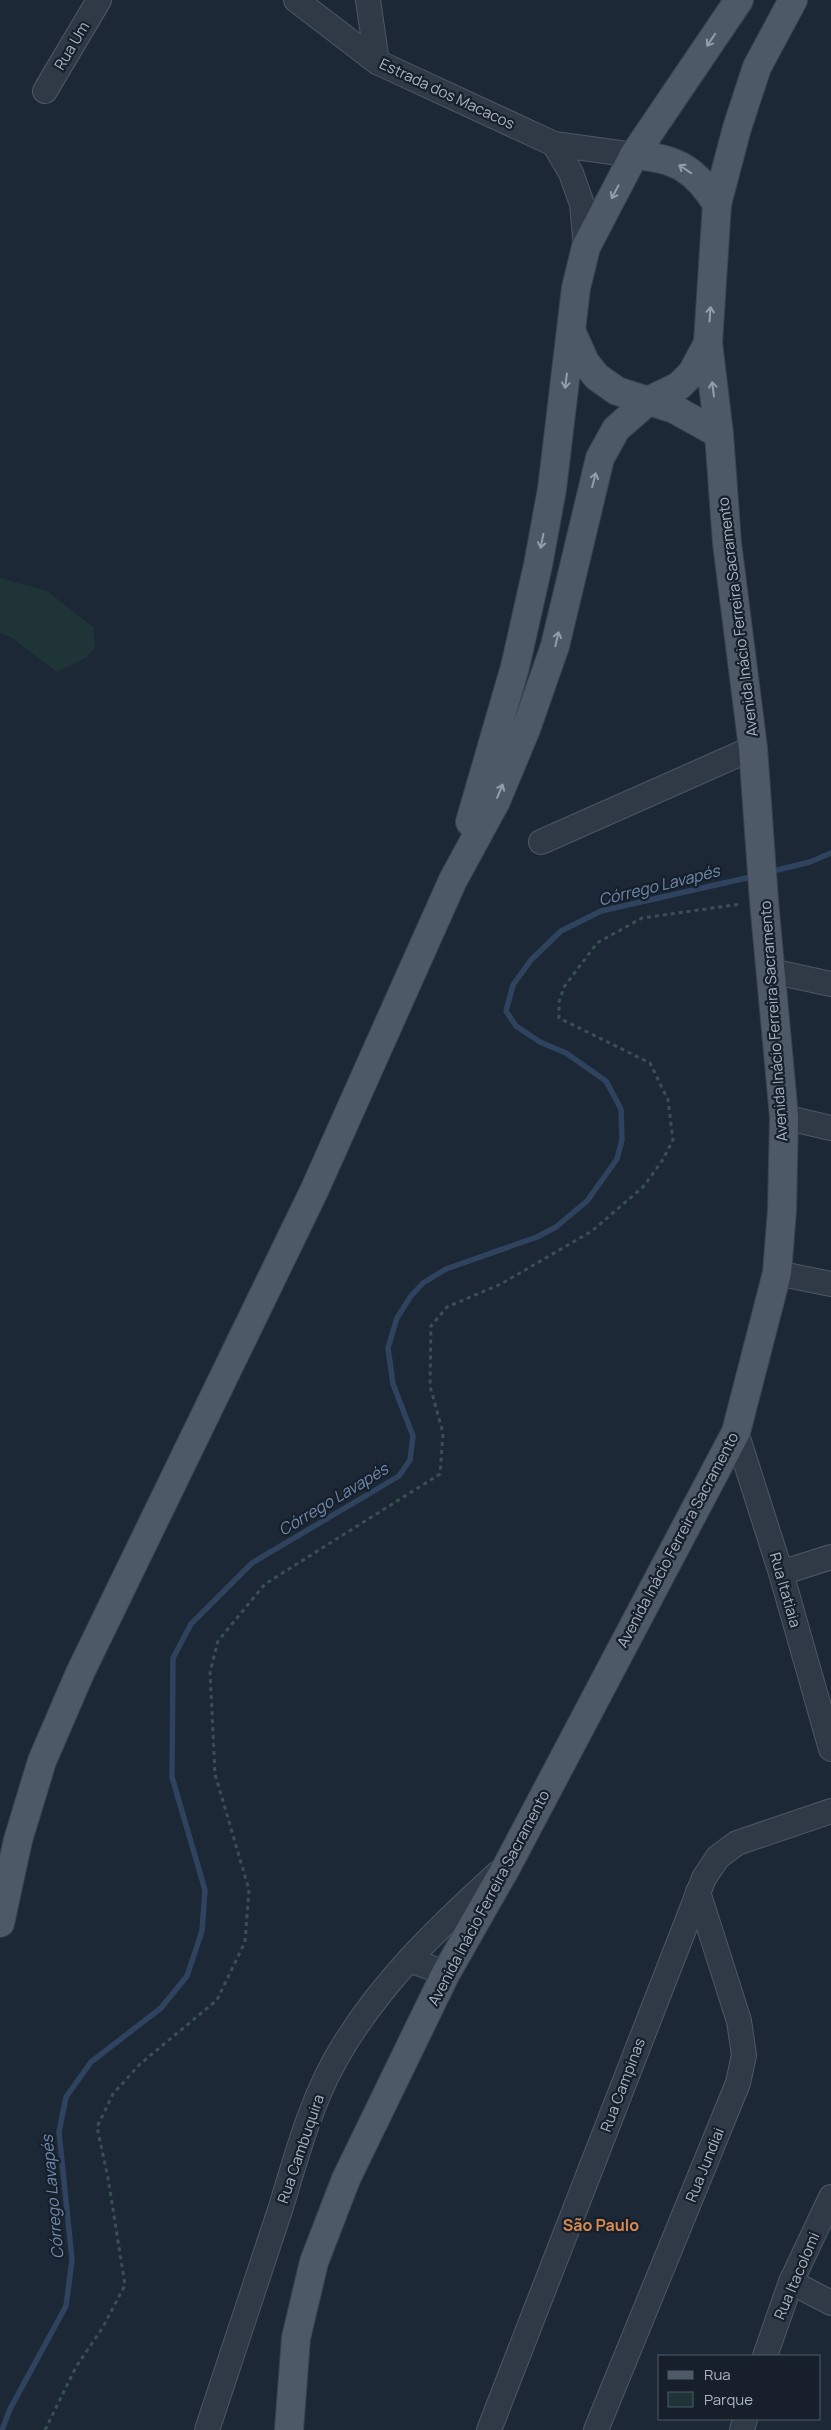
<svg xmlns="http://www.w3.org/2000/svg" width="831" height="2430" viewBox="0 0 831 2430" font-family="Manrope,sans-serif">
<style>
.green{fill:#1f3437}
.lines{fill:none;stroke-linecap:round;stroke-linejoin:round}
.stream{stroke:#2f435f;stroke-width:5.5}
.minor-casing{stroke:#4e5765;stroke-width:26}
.major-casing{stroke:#3a4350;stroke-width:30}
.path{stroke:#395052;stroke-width:3;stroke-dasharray:4 4;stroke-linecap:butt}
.minor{stroke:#303a46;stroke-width:24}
.major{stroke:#4e5967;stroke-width:28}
.oneway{stroke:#939dad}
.labels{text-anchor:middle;stroke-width:4.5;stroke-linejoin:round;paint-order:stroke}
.street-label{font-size:15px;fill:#aab4c4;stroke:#161f2a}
.water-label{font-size:16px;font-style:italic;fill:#708baf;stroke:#161f2a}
.neighbourhood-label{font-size:16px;font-weight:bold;fill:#d98a50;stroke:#161f2a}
</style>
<rect width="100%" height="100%" fill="#1d2836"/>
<path class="green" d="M0,578L47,591L93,627L95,647L86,658L57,672L11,637L0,633Z"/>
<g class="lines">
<g class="stream">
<path d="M769,872L810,862L831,853"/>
<path d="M2,2430L10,2409L66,2306L72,2260L59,2132L66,2097L91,2062L161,2008L187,1976L202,1931L205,1890L172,1777L173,1658L191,1624L252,1563L399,1476L410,1460L413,1436L393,1384L388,1348L397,1318L411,1296L423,1283L446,1269L537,1237L556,1227L587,1201L617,1159L622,1140L621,1109L606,1081L566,1053L540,1042L516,1026L506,1011L513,985L531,960L561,931L601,911L755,876"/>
</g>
<defs>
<g id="minor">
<path d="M296,0L377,62L554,144L634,155"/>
<path d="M368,0L377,62"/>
<path d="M45,91L99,0"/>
<path d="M554,144L571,173L582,204L586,247"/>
<path d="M541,842L753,748"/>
<path d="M771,971L831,984"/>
<path d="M784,1117L831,1128"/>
<path d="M777,1273L831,1284"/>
<path d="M736,1432L781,1573L831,1749"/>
<path d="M781,1573L831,1557"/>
<path d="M409,1960L446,1973"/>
<path d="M791,2282L831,2303"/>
<path d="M765,2356L791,2282L831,2197"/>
<path d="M207,2430C232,2356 256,2281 281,2207C298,2151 313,2094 344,2045C385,1978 441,1925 498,1873"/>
<path d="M489,2430L704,1878L718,1857L737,1843L831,1811"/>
<path d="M596,2430L738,2083L744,2055L739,2021L698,1892"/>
<path d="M742,2430L745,2419"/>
</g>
<g id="major">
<path d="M634,155C676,158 695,169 717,204"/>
<path d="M572,333L585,362L597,377L617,391L674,409L719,434"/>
<path d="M470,822L515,667L538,565L552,489L576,288L586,247L634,155L739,0"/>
<path d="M0,1923L18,1840L42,1761L80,1673L314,1191L453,880L496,801L526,729L555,646L600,458L616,429L648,401L679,386L692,373L708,343L717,204L737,128L757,67L793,0"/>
<path d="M289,2430L296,2338L314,2262L346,2179L446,1973L507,1866L736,1432L777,1273L782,1210L784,1117L764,901L753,748L727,543L719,434L708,343"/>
</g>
</defs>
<use href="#minor" class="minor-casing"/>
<use href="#major" class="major-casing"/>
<path class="path" d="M45,2430L76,2367L103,2327L125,2285L108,2178L97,2127L113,2094L140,2064L217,2000L245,1942L249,1890L215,1774L210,1672L218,1641L265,1584L440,1474L443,1433L430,1386L431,1326L447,1307L501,1284L592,1231L643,1187L662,1161L673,1140L668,1100L650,1063L559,1018V1002L564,987L597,943L642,918L741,904"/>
<use href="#minor" class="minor"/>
<use href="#major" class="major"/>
</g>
<defs><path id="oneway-shaft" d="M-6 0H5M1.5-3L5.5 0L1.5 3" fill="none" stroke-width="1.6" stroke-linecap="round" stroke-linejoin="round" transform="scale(1.25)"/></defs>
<g class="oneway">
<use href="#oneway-shaft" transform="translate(711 40) rotate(124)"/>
<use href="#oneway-shaft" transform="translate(685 169) rotate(-146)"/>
<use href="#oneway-shaft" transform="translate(615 192) rotate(118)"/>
<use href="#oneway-shaft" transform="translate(710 314) rotate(-86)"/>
<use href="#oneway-shaft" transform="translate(566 381) rotate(97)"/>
<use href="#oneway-shaft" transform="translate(713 389) rotate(-97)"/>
<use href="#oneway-shaft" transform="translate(594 480) rotate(-75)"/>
<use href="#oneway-shaft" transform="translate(542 541) rotate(101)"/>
<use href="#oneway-shaft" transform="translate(557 639) rotate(-77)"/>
<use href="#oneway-shaft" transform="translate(500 791) rotate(-67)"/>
</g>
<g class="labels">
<g class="street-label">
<text transform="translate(72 46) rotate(-59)" y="5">Rua Um</text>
<text transform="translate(447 94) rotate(25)" y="5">Estrada dos Macacos</text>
<text transform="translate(738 617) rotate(-97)" y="5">Avenida Inácio Ferreira Sacramento</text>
<text transform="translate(774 1021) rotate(-94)" y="5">Avenida Inácio Ferreira Sacramento</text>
<text transform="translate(678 1540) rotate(-62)" y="5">Avenida Inácio Ferreira Sacramento</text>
<text transform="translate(785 1590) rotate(74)" y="5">Rua Itatiaia</text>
<text transform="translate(489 1898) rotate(-62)" y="5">Avenida Inácio Ferreira Sacramento</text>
<text transform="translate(623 2085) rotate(-69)" y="5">Rua Campinas</text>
<text transform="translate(301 2149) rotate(-71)" y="5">Rua Cambuquira</text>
<text transform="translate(705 2165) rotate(-68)" y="5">Rua Jundiai</text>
<text transform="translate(797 2276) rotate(-67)" y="5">Rua Itacolomi</text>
</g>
<g class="water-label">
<text transform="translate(659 885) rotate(-14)" y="6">Córrego Lavapés</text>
<text transform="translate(333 1499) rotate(-31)" y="6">Córrego Lavapés</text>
<text transform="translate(52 2197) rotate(-95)" y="6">Córrego Lavapés</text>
</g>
<g class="neighbourhood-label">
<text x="601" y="2231">São Paulo</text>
</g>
</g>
<rect x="658" y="2355" width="162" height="65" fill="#161f2a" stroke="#515b68"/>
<rect x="668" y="2371" width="25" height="8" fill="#4e5967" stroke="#515b68"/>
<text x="704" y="2380" font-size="15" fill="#aab4c4">Rua</text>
<rect x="668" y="2392" width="25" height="15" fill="#1f3437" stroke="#515b68"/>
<text x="704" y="2405" font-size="15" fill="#aab4c4">Parque</text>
</svg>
